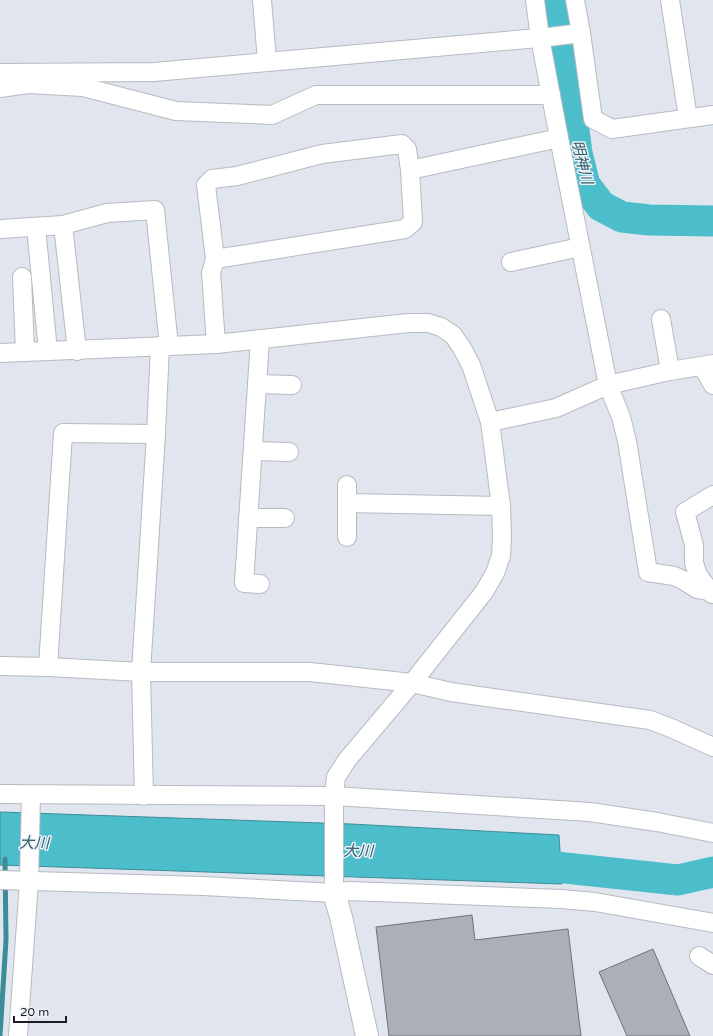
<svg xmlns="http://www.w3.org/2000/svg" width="713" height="1036" viewBox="0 0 713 1036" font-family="'Varela Round','Noto Sans JP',sans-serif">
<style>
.water{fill:#4bbdcb;stroke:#3d8d98}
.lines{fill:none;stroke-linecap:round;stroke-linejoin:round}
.stream{stroke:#3d8d98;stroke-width:5}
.river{stroke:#4bbdcb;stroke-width:31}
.building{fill:#acafb8;stroke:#6f727a}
.minor-casing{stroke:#b6bac2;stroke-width:20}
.tertiary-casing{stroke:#b6bac2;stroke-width:24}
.minor{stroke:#fff;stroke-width:18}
.tertiary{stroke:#fff;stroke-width:22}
.labels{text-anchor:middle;stroke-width:3;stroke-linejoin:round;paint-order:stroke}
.water-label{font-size:15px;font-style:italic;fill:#2b5b62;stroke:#eef2fb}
</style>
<rect width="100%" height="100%" fill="#e1e5ee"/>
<path class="water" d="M0,812L351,824L559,835L562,884L0,865Z"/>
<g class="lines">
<path class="stream" d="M0,1036L6,940L5,859"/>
<g class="river">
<path d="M554,0L568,85L577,153L585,185L601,206L622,217L649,220L713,221"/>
<path d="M518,863L678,880L713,872"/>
</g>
</g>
<g class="building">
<path d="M472,915L475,940L568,929L581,1036H389L376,927Z"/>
<path d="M653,949L690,1036H627L599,972Z"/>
</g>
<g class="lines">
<defs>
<g id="minor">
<path d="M262,0L267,61"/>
<path d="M535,0L540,38L559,138L608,385L621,417L627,441L648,572L674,576L683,580L697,589L710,591"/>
<path d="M575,0L581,33L593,119L612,129L713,115"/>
<path d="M670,0L688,118"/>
<path d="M0,73L154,72L549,37L581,33"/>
<path d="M0,88L28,84L83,87L176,111L272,115L316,95H551"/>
<path d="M410,170L559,138"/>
<path d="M63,225L107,213L155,210L169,346"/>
<path d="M36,227L48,351"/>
<path d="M0,229L63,225L77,351"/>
<path d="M215,259L206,185L212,179L237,176L322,154L402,144L407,149L410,170L413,222L405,229L215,259L211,273L216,344"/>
<path d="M511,262L580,247"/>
<path d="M22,277L25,352"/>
<path d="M661,319L670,371"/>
<path d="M0,353L216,344L408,323H428L441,327L453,335L462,348L471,365L490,422L501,506L502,536L501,556L495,573L484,592L412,683L347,760L336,777L334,796V893"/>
<path d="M702,366L713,385"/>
<path d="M257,384L292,385"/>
<path d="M490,422L556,408L608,385L670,371L713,364"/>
<path d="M253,451L289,452"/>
<path d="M347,503L501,506"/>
<path d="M248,518H285"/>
<path d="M347,537V485"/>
<path d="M260,584L244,583L260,339"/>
<path d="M712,594L698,575L694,563V545L685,512L713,495"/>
<path d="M0,666L48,667L141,672H310L412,683L451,692L650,720L671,728L713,747"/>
<path d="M48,667L63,433L156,434"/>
<path d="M0,794L334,796L590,812L657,822L713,833"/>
<path d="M144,796L141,672L156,434L160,346"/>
<path d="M0,880L203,886L334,893L349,891L562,899L595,902L713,923"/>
<path d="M699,956L713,965"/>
<path d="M18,1036L29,882L31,795"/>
</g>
<path id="tertiary" d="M334,893L341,917L367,1036"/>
</defs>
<use href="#minor" class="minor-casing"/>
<use href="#tertiary" class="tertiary-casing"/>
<use href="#minor" class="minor"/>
<use href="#tertiary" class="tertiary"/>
</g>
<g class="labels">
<g class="water-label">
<text transform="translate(582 162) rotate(76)" y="5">明神川</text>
<text transform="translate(34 843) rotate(1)" y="5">大川</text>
<text transform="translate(358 851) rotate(1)" y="5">大川</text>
</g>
</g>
<path d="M14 1016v6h52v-6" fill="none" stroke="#1b1d20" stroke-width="2"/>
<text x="20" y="1016" font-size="12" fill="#1b1d20" stroke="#eef2fb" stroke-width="3" paint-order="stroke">20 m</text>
</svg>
